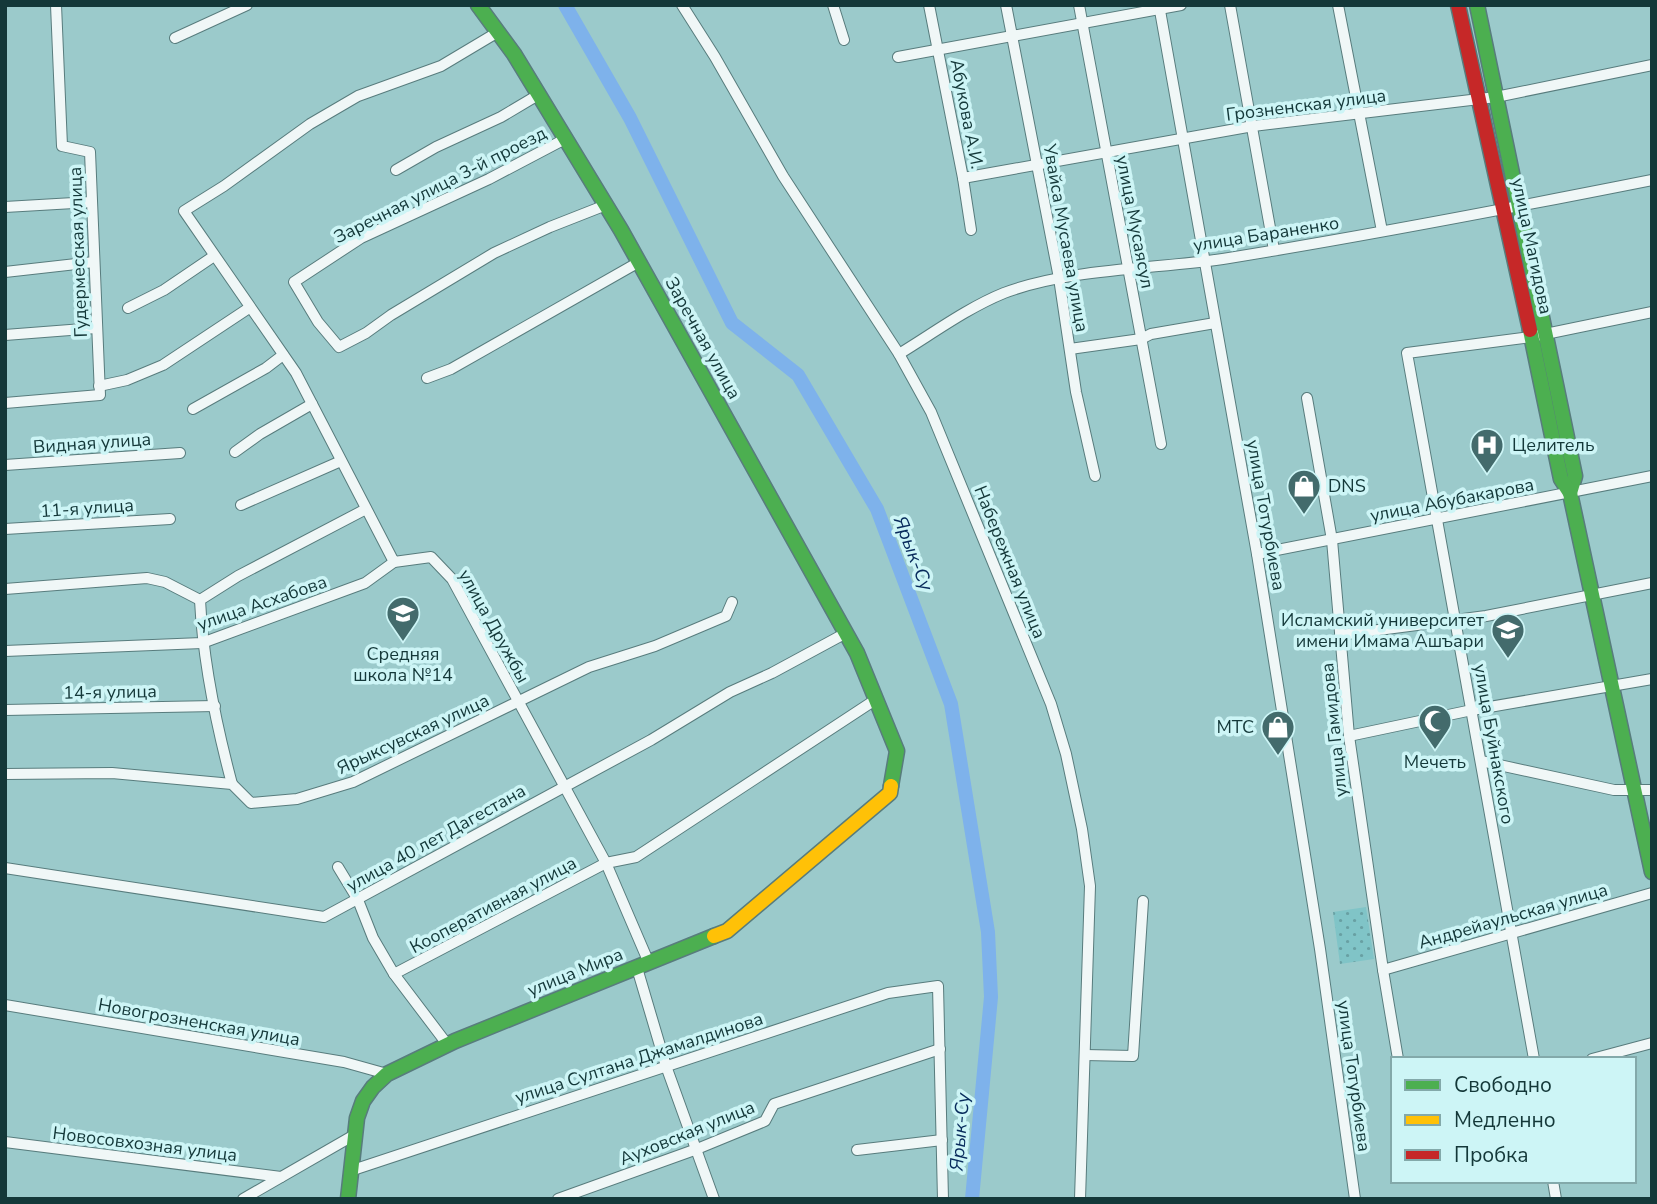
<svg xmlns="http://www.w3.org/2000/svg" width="1657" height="1204" viewBox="0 0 1657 1204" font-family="'Nunito Sans',sans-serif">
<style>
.park{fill:url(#park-dots)}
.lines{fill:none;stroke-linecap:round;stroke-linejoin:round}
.river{stroke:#7eb2eb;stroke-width:14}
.street-casing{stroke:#587c7d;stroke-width:12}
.fast-casing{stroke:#587c7d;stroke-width:17}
.slow-casing{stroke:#587c7d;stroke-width:17}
.jam-casing{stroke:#587c7d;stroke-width:17}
.street{stroke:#f0f7f7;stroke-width:10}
.fast{stroke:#4caf50;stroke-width:14}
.slow{stroke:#ffc107;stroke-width:14}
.jam{stroke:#c62828;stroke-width:14}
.labels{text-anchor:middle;stroke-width:7;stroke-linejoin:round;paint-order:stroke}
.street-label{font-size:18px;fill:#143839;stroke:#cdf5f6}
.poi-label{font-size:18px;fill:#143839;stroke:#cdf5f6;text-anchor:start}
.water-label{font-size:19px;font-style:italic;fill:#072a5b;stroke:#cdf5f6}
</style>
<defs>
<pattern id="park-dots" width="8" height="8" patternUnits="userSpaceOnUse" patternTransform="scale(1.75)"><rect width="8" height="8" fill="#80c4c7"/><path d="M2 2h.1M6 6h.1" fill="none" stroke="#68a0a3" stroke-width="1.8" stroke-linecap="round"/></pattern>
</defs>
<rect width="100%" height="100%" fill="#9bcacb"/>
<path class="park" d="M1366,907L1374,959L1340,964L1333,912Z"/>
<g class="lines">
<path class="river" d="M565,5L630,118L732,323L798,375L877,509L951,704L988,932L991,997L972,1199"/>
<defs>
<g id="street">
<path d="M682,5L715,57L783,176L899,354L931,412L1051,704L1066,754L1082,829L1090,886L1080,1199"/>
<path d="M833,5L844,40"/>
<path d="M929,5L963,178L971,230"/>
<path d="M1006,5L1059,278L1076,392L1095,476"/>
<path d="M1079,5L1161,444"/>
<path d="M1159,5L1257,554L1320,949L1355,1199"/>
<path d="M1230,5L1274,250"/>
<path d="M1338,5L1382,231"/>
<path d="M498,32L441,66L358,96L310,124L224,186L184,211L296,373L394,562L431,557L452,579L606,863L649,963"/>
<path d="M175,38L247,5"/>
<path d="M898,57L1181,5"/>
<path d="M565,139L489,179L361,238L294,282L318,322L339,347L366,333L391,315L494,253L550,227L606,205"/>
<path d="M396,170L436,147L501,117L538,95"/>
<path d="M963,178L1253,126L1496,97L1652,65"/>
<path d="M5,207L91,202"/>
<path d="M5,272L94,262"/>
<path d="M128,308L164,290L214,256"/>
<path d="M5,335L96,328"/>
<path d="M1070,349L1141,339L1151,334L1215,323"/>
<path d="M899,354C932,334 967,308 1004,293C1070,268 1159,269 1229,258C1371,235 1511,208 1652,180"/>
<path d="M427,378L451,369L639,262"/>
<path d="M99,386L127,380L163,365L249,308"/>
<path d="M1307,398L1332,540L1349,736L1383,970L1398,1059"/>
<path d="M5,403L100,395L90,152L62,146L56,5"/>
<path d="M193,409L266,368L283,355"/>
<path d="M235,452L260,434L312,404"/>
<path d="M5,465L180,453"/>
<path d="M241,505L341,461"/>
<path d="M5,529L170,519"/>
<path d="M1257,554L1652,476"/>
<path d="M5,589L147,578L165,582L200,600"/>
<path d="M1340,635L1486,616L1652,583"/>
<path d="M5,651L202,643L365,583L394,562"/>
<path d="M5,710L215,706"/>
<path d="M1349,736L1472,710L1652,679"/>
<path d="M1481,761L1614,790H1652"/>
<path d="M5,774L112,773L232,784L251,803L297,799L353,782L589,667L655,646L726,616L732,602"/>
<path d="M232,784C216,724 203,662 200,600L238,576L366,509"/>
<path d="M338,867L358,900L373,938L394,974L447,1044"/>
<path d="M5,868L324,917L651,740L730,692L772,673L846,633"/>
<path d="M637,968L666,1066L714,1199"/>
<path d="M1383,970L1652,893"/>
<path d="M394,974L606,863L636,857L875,700"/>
<path d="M5,1005L344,1062L387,1074"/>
<path d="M1085,1055L1133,1056L1143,901"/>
<path d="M1534,1059L1407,353L1531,337L1652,312"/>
<path d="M1592,1059L1652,1043"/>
<path d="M5,1142L281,1177"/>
<path d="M857,1150L942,1140"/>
<path d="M353,1170L888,993L938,986L943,1199"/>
<path d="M1553,1181L1556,1199"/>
<path d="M243,1199L356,1134"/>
<path d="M558,1199L697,1149L765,1121L774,1104L940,1049"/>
</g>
<g id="fast">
<path d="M478,5L514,54L621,230L857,653L897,751L891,786"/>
<path d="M1477,5L1575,476L1570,493"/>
<path d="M1530,330L1561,479L1570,493L1652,872"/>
<path d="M348,1199L357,1118L363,1101L373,1087L387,1074L455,1041L714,936"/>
</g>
<path id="slow" d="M714,936L727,931L890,793L891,786"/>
<path id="jam" d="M1458,5L1530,330"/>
</defs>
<use href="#street" class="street-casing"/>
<use href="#fast" class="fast-casing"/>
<use href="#slow" class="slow-casing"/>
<use href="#jam" class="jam-casing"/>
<use href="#street" class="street"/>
<use href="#fast" class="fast"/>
<use href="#slow" class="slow"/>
<use href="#jam" class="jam"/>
</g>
<defs>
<symbol id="hospital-pin" viewBox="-11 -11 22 30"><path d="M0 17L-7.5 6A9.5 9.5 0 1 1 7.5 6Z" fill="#436b6c" stroke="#cdf5f6"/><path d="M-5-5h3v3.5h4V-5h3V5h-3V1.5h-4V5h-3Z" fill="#fff"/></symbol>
<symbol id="shop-pin" viewBox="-11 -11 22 30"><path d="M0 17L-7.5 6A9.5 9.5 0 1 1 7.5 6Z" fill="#436b6c" stroke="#cdf5f6"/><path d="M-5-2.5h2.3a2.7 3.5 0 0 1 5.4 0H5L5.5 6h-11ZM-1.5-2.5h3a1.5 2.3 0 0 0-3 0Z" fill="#fff"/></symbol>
<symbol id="school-pin" viewBox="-11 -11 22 30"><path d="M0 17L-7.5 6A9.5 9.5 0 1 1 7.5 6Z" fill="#436b6c" stroke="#cdf5f6"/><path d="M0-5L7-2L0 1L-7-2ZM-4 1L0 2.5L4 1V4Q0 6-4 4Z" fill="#fff"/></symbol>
<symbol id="university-pin" viewBox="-11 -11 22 30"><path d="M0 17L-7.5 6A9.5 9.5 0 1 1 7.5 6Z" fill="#436b6c" stroke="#cdf5f6"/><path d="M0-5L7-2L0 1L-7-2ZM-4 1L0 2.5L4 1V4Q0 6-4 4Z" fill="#fff"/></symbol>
<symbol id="mosque-pin" viewBox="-11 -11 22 30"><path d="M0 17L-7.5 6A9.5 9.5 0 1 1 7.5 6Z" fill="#436b6c" stroke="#cdf5f6"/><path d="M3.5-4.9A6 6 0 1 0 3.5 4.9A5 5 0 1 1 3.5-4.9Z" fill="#fff"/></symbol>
</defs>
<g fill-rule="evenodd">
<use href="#hospital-pin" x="1468" y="426" width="38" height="52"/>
<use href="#shop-pin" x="1285" y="467" width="38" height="52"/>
<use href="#school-pin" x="384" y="594" width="38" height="52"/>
<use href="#university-pin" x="1489" y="611" width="38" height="52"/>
<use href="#mosque-pin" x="1416" y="702" width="38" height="52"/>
<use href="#shop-pin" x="1259" y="708" width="38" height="52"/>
</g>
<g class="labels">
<g class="street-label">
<text transform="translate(1306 105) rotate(-7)" y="6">Грозненская улица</text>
<text transform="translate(967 114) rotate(79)" y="6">Абукова А.И.</text>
<text transform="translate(440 185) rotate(-27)" y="6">Заречная улица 3-й проезд</text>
<text transform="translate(1135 222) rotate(79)" y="6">улица Мусаясул</text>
<text transform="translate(1266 234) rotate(-9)" y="6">улица Бараненко</text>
<text transform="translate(1066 238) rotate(80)" y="6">Увайса Мусаева улица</text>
<text transform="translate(1532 246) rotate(78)" y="6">улица Магидова</text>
<text transform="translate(78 252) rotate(-92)" y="6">Гудермесская улица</text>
<text transform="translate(703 338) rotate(61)" y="6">Заречная улица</text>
<text transform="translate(92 443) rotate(-4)" y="6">Видная улица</text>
<text transform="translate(1452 500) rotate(-11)" y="6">улица Абубакарова</text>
<text transform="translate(87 508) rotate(-4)" y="6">11-я улица</text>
<text transform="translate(1266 515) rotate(80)" y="6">улица Тотурбиева</text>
<text transform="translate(1010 562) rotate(68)" y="6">Набережная улица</text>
<text transform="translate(262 603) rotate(-19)" y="6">улица Асхабова</text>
<text transform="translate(494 626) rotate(61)" y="6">улица Дружбы</text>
<text transform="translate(110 692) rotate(-1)" y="6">14-я улица</text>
<text transform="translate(1334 730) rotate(-96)" y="6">улица Гамидова</text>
<text transform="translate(413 734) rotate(-25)" y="6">Ярыксувская улица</text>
<text transform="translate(1494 744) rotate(80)" y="6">улица Буйнакского</text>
<text transform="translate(436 838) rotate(-29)" y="6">улица 40 лет Дагестана</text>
<text transform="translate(493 905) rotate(-28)" y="6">Кооперативная улица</text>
<text transform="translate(1513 916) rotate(-16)" y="6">Андрейаульская улица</text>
<text transform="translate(575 972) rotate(-22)" y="6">улица Мира</text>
<text transform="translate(199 1022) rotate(10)" y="6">Новогрозненская улица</text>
<text transform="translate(639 1058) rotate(-18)" y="6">улица Султана Джамалдинова</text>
<text transform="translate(1354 1076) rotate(82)" y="6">улица Тотурбиева</text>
<text transform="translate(687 1133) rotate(-22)" y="6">Ауховская улица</text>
<text transform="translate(145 1144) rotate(7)" y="6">Новосовхозная улица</text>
</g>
<g class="poi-label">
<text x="1512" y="451">Целитель</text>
<text x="1328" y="492">DNS</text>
<text x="1484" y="626" text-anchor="end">Исламский университет<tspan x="1484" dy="21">имени Имама Ашъари</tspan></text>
<text x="403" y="660" text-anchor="middle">Средняя<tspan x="403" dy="21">школа №14</tspan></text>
<text x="1254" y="733" text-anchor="end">МТС</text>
<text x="1435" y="768" text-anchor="middle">Мечеть</text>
</g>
<g class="water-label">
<text transform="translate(914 553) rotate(69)" y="7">Ярык-Су</text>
<text transform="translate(959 1132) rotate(-85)" y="7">Ярык-Су</text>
</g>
</g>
<rect width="1657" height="1204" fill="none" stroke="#143839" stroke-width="14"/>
<rect x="1391" y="1057" width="245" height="126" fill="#cdf5f6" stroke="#83a9aa" stroke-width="2"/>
<rect x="1405" y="1080" width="35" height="10" fill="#4caf50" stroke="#83a9aa" stroke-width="2"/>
<text x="1454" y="1092" font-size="21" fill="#143839">Свободно</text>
<rect x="1405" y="1115" width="35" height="10" fill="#ffc107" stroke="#83a9aa" stroke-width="2"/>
<text x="1454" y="1127" font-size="21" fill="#143839">Медленно</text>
<rect x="1405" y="1150" width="35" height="10" fill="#c62828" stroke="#83a9aa" stroke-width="2"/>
<text x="1454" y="1162" font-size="21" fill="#143839">Пробка</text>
</svg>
